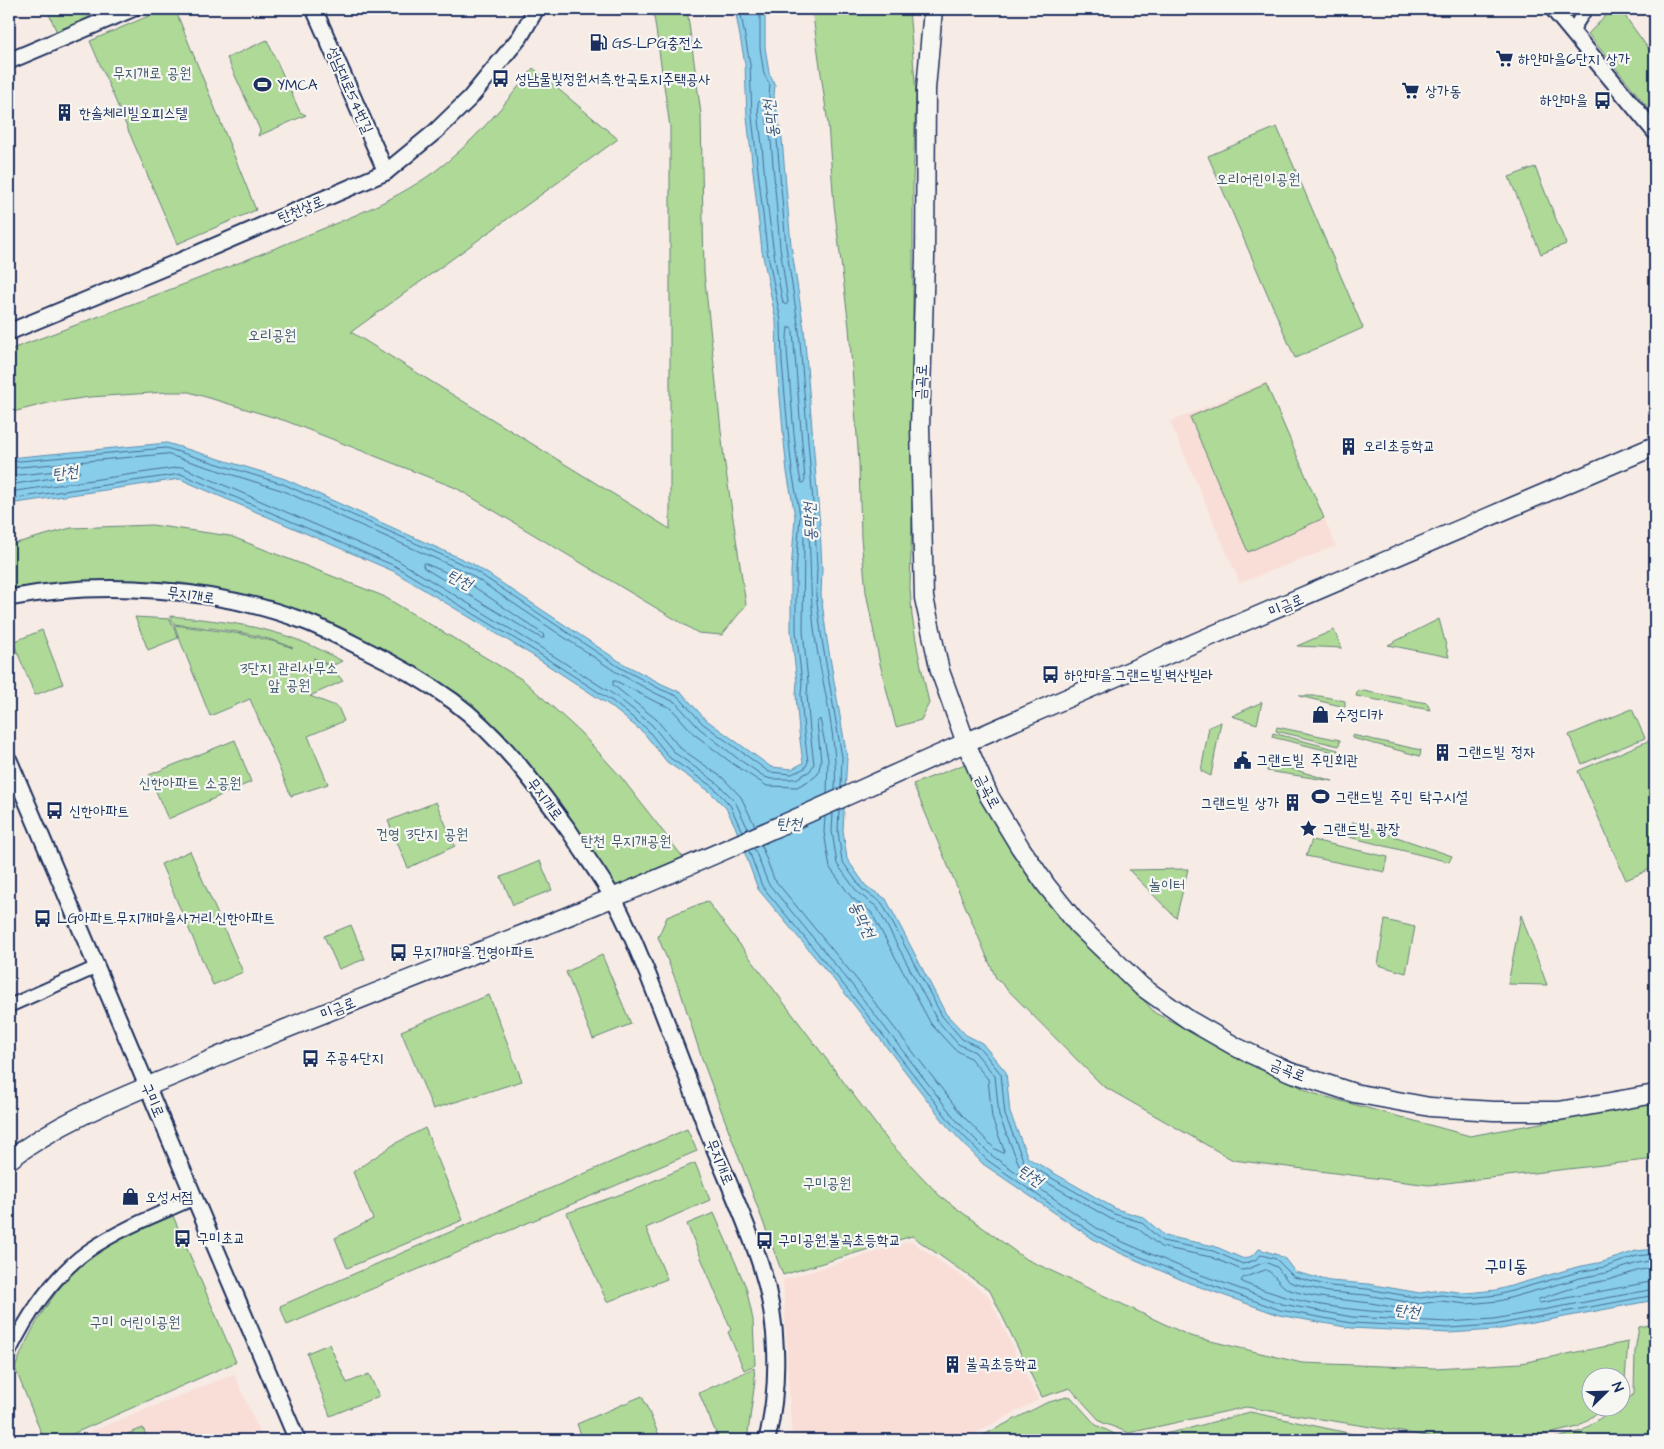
<svg xmlns="http://www.w3.org/2000/svg" width="1664" height="1449" viewBox="0 0 1664 1449" font-family="'Architects Daughter','Poor Story',sans-serif">
<style>
.built{fill:#f8ded6}
.green{fill:#afd996;stroke:#65847a}
.water{fill:#88cde9;stroke:#5c8eb1}
.lines{fill:none;stroke-linecap:round;stroke-linejoin:round}
.shore{stroke:#476e96;stroke-width:1}
.minor-casing{stroke:#1b2f5e;stroke-width:16}
.tertiary-casing{stroke:#1b2f5e;stroke-width:19}
.secondary-casing{stroke:#1b2f5e;stroke-width:21}
.minor{stroke:#f6f6f2;stroke-width:12}
.tertiary{stroke:#f6f6f2;stroke-width:15}
.secondary{stroke:#f6f6f2;stroke-width:18}
.labels{text-anchor:middle;stroke-width:4.5;stroke-linejoin:round;paint-order:stroke}
.poi-label{font-size:15px;fill:#1b2f5e;stroke:#f6f6f2;text-anchor:start}
.park-label{font-size:15px;fill:#405a6c;stroke:#f6f6f2}
.street-label{font-size:15px;fill:#1b2f5e;stroke:#f6f6f2}
.water-label{font-size:16px;font-style:italic;fill:#365681;stroke:#f6f6f2}
.quarter-label{font-size:18px;fill:#1b2f5e;stroke:#f6f6f2}
</style>
<rect width="100%" height="100%" fill="#f7ebe5"/>
<filter id="ink" filterUnits="userSpaceOnUse"><feTurbulence type="fractalNoise" baseFrequency=".02" numOctaves="2"/><feDisplacementMap in="SourceGraphic" scale="10" xChannelSelector="R" yChannelSelector="G"/><feConvolveMatrix kernelMatrix="1 2 1 2 8 2 1 2 1" color-interpolation-filters="sRGB"/></filter>
<g filter="url(#ink)">
<g class="built">
<path d="M1266,382L1336,546L1240,583L1170,422Z"/>
<path d="M911,1241L988,1295L1038,1400L962,1440H792L783,1280Z"/>
<path d="M234,1374L263,1440H70Z"/>
</g>
<g class="green">
<path d="M47,9H86L91,21L58,35Z"/>
<path d="M165,9H175L256,210L177,244L90,41Z"/>
<path d="M653,9H687L701,114L704,272L724,458L746,605L722,635L698,633L456,488L286,421L189,392H167L90,397L48,403L9,413V350C102,315 196,281 288,243C338,222 390,204 434,172C471,145 505,105 533,68L618,139L351,332L670,529V127Z"/>
<path d="M812,9H909L916,94L913,182V482L910,587L912,616L918,652L929,703L921,720L896,727L880,664L866,592L861,538L859,463L849,327L834,205L828,124Z"/>
<path d="M1612,9H1620L1655,58V116L1588,34Z"/>
<path d="M267,40L300,112L306,115L258,136L260,130L227,58Z"/>
<path d="M1277,127L1363,328L1295,358L1208,156Z"/>
<path d="M1535,167L1566,244L1541,254L1509,177Z"/>
<path d="M1266,384L1324,518L1248,552L1190,417Z"/>
<path d="M152,525L230,536L383,596L523,680L580,732L621,777L685,860L616,889L563,810L493,725L440,684L312,615L234,593L182,583L145,581L76,582L9,588V545L71,528Z"/>
<path d="M170,616C215,620 261,625 303,642C316,647 329,654 342,661L332,666L313,658L331,667L343,681L310,696L338,707L344,721L308,736L328,784L291,796L250,699L210,716L174,625L242,634L276,642L293,648C256,631 214,629 174,624Z"/>
<path d="M135,617L170,619L178,638L148,650Z"/>
<path d="M1439,619L1449,657L1388,645Z"/>
<path d="M42,630L63,684L35,695L13,642Z"/>
<path d="M1334,630L1342,648L1297,646Z"/>
<path d="M1358,690L1427,703L1430,710L1356,696Z"/>
<path d="M1299,696H1320L1345,701V707Z"/>
<path d="M1262,702L1257,724L1232,716Z"/>
<path d="M1632,709L1645,738L1582,764L1569,735Z"/>
<path d="M1221,722L1211,775V776L1201,771L1209,727Z"/>
<path d="M1277,727L1340,740L1339,746L1276,731Z"/>
<path d="M1273,733L1338,750L1337,753L1272,737Z"/>
<path d="M1352,735L1421,750L1420,756L1352,738Z"/>
<path d="M235,740L251,782L168,819L149,775Z"/>
<path d="M1648,741L1655,757V867L1626,880L1578,771Z"/>
<path d="M973,761L1067,911L1155,1013L1312,1093L1470,1136L1655,1102V1159L1429,1185L1233,1160L1103,1086L996,978L913,784Z"/>
<path d="M1268,762L1333,781L1267,771Z"/>
<path d="M436,802L455,846L408,868L388,821Z"/>
<path d="M1353,822L1452,856L1449,862L1349,837Z"/>
<path d="M1312,840L1388,857L1385,872L1306,856Z"/>
<path d="M190,851L243,972L213,985L161,864Z"/>
<path d="M540,861L552,890L513,905L501,877Z"/>
<path d="M1188,869L1176,918L1129,870Z"/>
<path d="M707,901L889,1142L940,1196L1024,1258L1190,1336L1302,1363L1435,1368L1521,1363L1628,1342L1624,1392L1622,1394V1376H1592V1406L1605,1407L1578,1427L1523,1440H1452L1246,1407L1129,1433L1101,1422L1070,1388L1042,1397L990,1291L912,1236L783,1275L702,1059L681,993L658,937L667,917Z"/>
<path d="M1521,915L1547,985L1508,984Z"/>
<path d="M1385,920L1415,927L1406,973L1378,965Z"/>
<path d="M351,925L365,959L339,969L324,936Z"/>
<path d="M602,955L631,1024L593,1039L566,972Z"/>
<path d="M489,995L522,1081L433,1109L401,1031Z"/>
<path d="M425,1128L463,1220L347,1268L335,1238L373,1219L353,1172L396,1143Z"/>
<path d="M687,1129L697,1151L287,1325L280,1306Z"/>
<path d="M695,1163L710,1200L646,1228L667,1279L607,1302L567,1213L630,1191Z"/>
<path d="M714,1213L746,1287L753,1320L755,1365L744,1370L728,1332L731,1330L687,1224Z"/>
<path d="M173,1216L236,1362L59,1440H44L15,1368C30,1329 56,1283 91,1258C115,1239 146,1228 173,1216Z"/>
<path d="M1655,1324V1440H1549L1582,1431L1616,1407L1622,1406V1403L1634,1394L1635,1351L1639,1327Z"/>
<path d="M329,1344L347,1383L369,1374L379,1396L330,1416L307,1353Z"/>
<path d="M754,1368L755,1381L747,1440H719L699,1393Z"/>
<path d="M642,1396L661,1440H583L577,1424Z"/>
<path d="M1070,1396L1096,1425L1127,1440H974L1046,1403Z"/>
<path d="M1250,1412L1381,1440H1134L1183,1430Z"/>
<path d="M143,1428L148,1440H112Z"/>
</g>
<path class="water" d="M735,9H765V47L769,73L775,85L774,96L782,139L791,245L804,329L820,527L822,568L821,595L827,640L847,757L843,830L847,859L866,886L886,899L946,1014L966,1035L982,1043L1006,1072L1010,1113L1028,1158L1116,1209L1143,1217L1165,1236L1214,1246L1244,1259L1254,1255L1259,1249L1278,1255L1285,1259L1295,1272L1330,1281L1368,1284L1420,1293L1441,1290L1467,1293L1497,1290L1577,1267L1603,1262L1636,1251L1655,1249V1300L1495,1330L1449,1333L1351,1328L1279,1315L1189,1283L1120,1253L1093,1239L983,1164L948,1127L844,992L758,889L735,826L726,808L709,791L667,762L644,733L609,705L532,655L393,571L180,479L9,504V458L167,443L285,479L473,564L622,663L662,684L682,693L705,719L771,767L792,769L803,763L799,732L796,695L797,682L791,631V572L795,516L787,472L783,431L777,362L776,321L762,251L747,117L745,64Z"/>
<g class="lines">
<g class="shore">
<path d="M760,9V48L764,74L770,85L769,96L777,140L786,246L799,330L815,527L817,568L816,595L822,640L842,757L841,787"/>
<path d="M761,101L763,102L771,141L780,247L788,302L786,305L783,303C773,255 767,206 763,157C762,139 758,121 758,103Z"/>
<path d="M788,328H791L793,331L805,480L803,483L801,482C794,450 793,418 790,386C789,368 785,346 788,328Z"/>
<path d="M9,462L166,448L283,484L471,568L619,667L660,689L679,697L702,723L769,772L792,774L805,768L808,762L804,731L801,695L802,682L796,631V572L800,515L792,471L788,430L782,362L781,321L767,250L752,117L750,64L740,9"/>
<path d="M9,468L166,454L281,490L468,573L616,672L657,694L675,702L699,728L737,758L765,777L771,779H796L810,771L814,764L810,731L807,695L808,682L803,631L804,535L805,531L808,530L809,532C811,569 810,606 816,643C824,691 838,741 835,790"/>
<path d="M9,476L77,469L80,472L77,474L9,485"/>
<path d="M9,492L182,467L397,560L538,646L616,696L651,724L675,753L717,783L735,801L748,829"/>
<path d="M9,499L181,474L395,566L535,651L612,701L647,729L670,758L713,787L730,805L742,832"/>
<path d="M424,563L464,580L543,634L544,638H541L424,568L423,565Z"/>
<path d="M839,810L838,831L842,861L862,889L882,903L942,1016L962,1039L979,1047L1001,1074L1005,1115L1024,1162L1114,1214L1141,1222L1162,1241L1213,1251L1243,1264L1255,1260L1261,1255L1276,1259L1294,1277L1329,1286L1367,1289L1420,1298L1441,1295L1467,1298L1498,1295L1578,1272L1605,1267L1637,1256L1655,1254"/>
<path d="M833,813L832,831L837,864L858,893L877,907L937,1020L958,1044L975,1052L995,1076L999,1116L1020,1167L1111,1219L1137,1228L1161,1247L1211,1257L1242,1270L1248,1269L1265,1262L1277,1267L1287,1280L1292,1283L1328,1292L1366,1295L1420,1304L1441,1301L1467,1304L1499,1301L1580,1278L1606,1273L1638,1263L1655,1260"/>
<path d="M755,826L741,797L723,778L680,748L656,719L613,685V681H616L654,701L671,708L694,734L733,764L767,786L797,787L812,779L818,774L821,761L817,722L820,719L828,759L827,794"/>
<path d="M761,845L774,879L858,981L962,1115L995,1149L1003,1153L1004,1150L992,1118L988,1079L970,1058L954,1049L931,1024L871,912L852,898L830,868L824,832L825,817"/>
<path d="M754,848L768,883L852,985L956,1120L991,1155L1098,1229L1125,1243L1193,1272L1282,1304L1352,1317L1448,1322L1494,1319L1655,1289"/>
<path d="M749,851L762,886L847,989L952,1124L987,1160L1095,1235L1122,1249L1191,1278L1280,1310L1351,1323L1449,1328L1494,1325L1655,1295"/>
<path d="M1655,1268L1640,1270L1608,1280L1582,1285L1539,1299L1537,1301L1540,1303L1655,1281"/>
<path d="M1266,1270C1276,1274 1279,1286 1290,1290C1314,1298 1337,1299 1362,1302C1374,1303 1386,1306 1397,1308L1399,1311L1396,1313C1353,1310 1308,1306 1267,1291C1258,1288 1249,1286 1241,1281L1243,1278Z"/>
</g>
<defs>
<g id="minor">
<path d="M1572,31L1586,9"/>
<path d="M9,1006L97,967"/>
<path d="M9,1353C27,1316 54,1275 88,1251C121,1228 159,1214 195,1198"/>
</g>
<g id="tertiary">
<path d="M314,9L386,172"/>
<path d="M1553,9L1655,132"/>
<path d="M9,61L132,9"/>
<path d="M9,332L173,264L386,172L436,131L470,98L520,37L536,9"/>
<path d="M9,598C101,580 217,588 304,621C325,629 344,639 364,649C395,664 425,681 453,701C500,736 536,785 570,832C584,854 600,875 613,898C627,922 637,949 648,975C668,1025 687,1076 706,1127C724,1174 746,1219 761,1266C779,1321 780,1384 767,1440"/>
<path d="M9,760L297,1440"/>
</g>
<g id="secondary">
<path d="M933,9L926,89L925,258L920,427L924,598L940,671L966,743L989,796L1020,847L1046,885L1078,925L1141,986L1189,1020L1238,1048L1290,1072L1354,1093L1430,1107L1494,1111H1559L1655,1094"/>
<path d="M9,1160C69,1114 142,1090 210,1060C338,1006 467,958 595,905C721,854 843,797 967,742C1196,641 1426,544 1655,446"/>
</g>
</defs>
<use href="#minor" class="minor-casing"/>
<use href="#tertiary" class="tertiary-casing"/>
<use href="#secondary" class="secondary-casing"/>
<use href="#minor" class="minor"/>
<use href="#tertiary" class="tertiary"/>
<use href="#secondary" class="secondary"/>
</g>
</g>
<defs>
<symbol id="fuel-bare" viewBox="-9 -9 18 18"><path d="M-5.5-6h7V0h2V4h1.3V-2.5L3-4.5l.8-.8L6-3V5H2.5V1h-1V6h-7ZM-4.2-4.7v3.2H.2V-4.7Z" fill="#1b2f5e" stroke="#f6f6f2" stroke-width="2.5" paint-order="stroke"/></symbol>
<symbol id="supermarket-bare" viewBox="-9 -9 18 18"><path d="M-6-5.5h2.5l.6 2H6L4.5 2H-2.5L-4.4-4H-6ZM-1.5 3.2a1.3 1.3 0 1 0 .1 0ZM3 3.2a1.3 1.3 0 1 0 .1 0Z" fill="#1b2f5e" stroke="#f6f6f2" stroke-width="2.5" paint-order="stroke"/></symbol>
<symbol id="bus-bare" viewBox="-9 -9 18 18"><path d="M-5-6H5V4H4V6H2V4H-2V6H-4V4H-5ZM-3.5-4V0h7V-4ZM-3.5 1.2v1.5H-2V1.2ZM2 1.2v1.5H3.5V1.2Z" fill="#1b2f5e" stroke="#f6f6f2" stroke-width="2.5" paint-order="stroke"/></symbol>
<symbol id="stadium-bare" viewBox="-9 -9 18 18"><path d="M0-5a6.5 5 0 1 0 0 10a6.5 5 0 1 0 0-10ZM-3.5-1.8h7v3.6h-7Z" fill="#1b2f5e" stroke="#f6f6f2" stroke-width="2.5" paint-order="stroke"/></symbol>
<symbol id="building-bare" viewBox="-9 -9 18 18"><path d="M-4-6H4V6H1V3H-1V6H-4ZM-2.5-4.3h1.7v1.8h-1.7ZM.8-4.3h1.7v1.8H.8ZM-2.5-1h1.7V.8h-1.7ZM.8-1h1.7V.8H.8Z" fill="#1b2f5e" stroke="#f6f6f2" stroke-width="2.5" paint-order="stroke"/></symbol>
<symbol id="shop-bare" viewBox="-9 -9 18 18"><path d="M-5-2.5h2.3a2.7 3.5 0 0 1 5.4 0H5L5.5 6h-11ZM-1.5-2.5h3a1.5 2.3 0 0 0-3 0Z" fill="#1b2f5e" stroke="#f6f6f2" stroke-width="2.5" paint-order="stroke"/></symbol>
<symbol id="civic-bare" viewBox="-9 -9 18 18"><path d="M-.6-6.5H3V-4.5H.6V-3L4-1V1h2V6H-6V1h2V-1L-.6-3ZM-1.2 2.5V6h2.4V2.5Z" fill="#1b2f5e" stroke="#f6f6f2" stroke-width="2.5" paint-order="stroke"/></symbol>
<symbol id="sight-bare" viewBox="-9 -9 18 18"><path d="M0-6L1.8-2.2L6-1.7L2.9 1.2L3.7 5.4L0 3.3L-3.7 5.4L-2.9 1.2L-6-1.7L-1.8-2.2Z" fill="#1b2f5e" stroke="#f6f6f2" stroke-width="2.5" paint-order="stroke"/></symbol>
</defs>
<g fill-rule="evenodd">
<use href="#fuel-bare" x="586" y="30" width="25" height="25"/>
<use href="#supermarket-bare" x="1492" y="46" width="25" height="25"/>
<use href="#bus-bare" x="488" y="66" width="25" height="25"/>
<use href="#stadium-bare" x="250" y="72" width="25" height="25"/>
<use href="#supermarket-bare" x="1398" y="78" width="25" height="25"/>
<use href="#bus-bare" x="1590" y="88" width="25" height="25"/>
<use href="#building-bare" x="52" y="100" width="25" height="25"/>
<use href="#building-bare" x="1336" y="434" width="25" height="25"/>
<use href="#bus-bare" x="1038" y="662" width="25" height="25"/>
<use href="#shop-bare" x="1308" y="702" width="25" height="25"/>
<use href="#building-bare" x="1430" y="740" width="25" height="25"/>
<use href="#civic-bare" x="1230" y="748" width="25" height="25"/>
<use href="#stadium-bare" x="1308" y="784" width="25" height="25"/>
<use href="#building-bare" x="1280" y="790" width="25" height="25"/>
<use href="#bus-bare" x="42" y="798" width="25" height="25"/>
<use href="#sight-bare" x="1296" y="816" width="25" height="25"/>
<use href="#bus-bare" x="30" y="906" width="25" height="25"/>
<use href="#bus-bare" x="386" y="940" width="25" height="25"/>
<use href="#bus-bare" x="298" y="1046" width="25" height="25"/>
<use href="#shop-bare" x="118" y="1184" width="25" height="25"/>
<use href="#bus-bare" x="170" y="1226" width="25" height="25"/>
<use href="#bus-bare" x="752" y="1228" width="25" height="25"/>
<use href="#building-bare" x="940" y="1352" width="25" height="25"/>
</g>
<g class="labels">
<g class="poi-label">
<text x="612" y="48">GS-LPG충전소</text>
<text x="1518" y="64">하얀마을6단지 상가</text>
<text x="515" y="84">성남물빛정원서측.한국토지주택공사</text>
<text x="277" y="90">YMCA</text>
<text x="1425" y="96">상가동</text>
<text x="1588" y="105" text-anchor="end">하얀마을</text>
<text x="79" y="118">한솔체리빌오피스텔</text>
<text x="1363" y="451">오리초등학교</text>
<text x="1064" y="680">하얀마을.그랜드빌.벽산빌라</text>
<text x="1335" y="720">수정디카</text>
<text x="1457" y="757">그랜드빌 정자</text>
<text x="1256" y="765">그랜드빌 주민회관</text>
<text x="1335" y="802">그랜드빌 주민 탁구시설</text>
<text x="1279" y="808" text-anchor="end">그랜드빌 상가</text>
<text x="69" y="816">신한아파트</text>
<text x="1322" y="834">그랜드빌 광장</text>
<text x="57" y="923">LG아파트.무지개마을사거리.신한아파트</text>
<text x="412" y="957">무지개마을.건영아파트</text>
<text x="325" y="1063">주공4단지</text>
<text x="145" y="1202">오성서점</text>
<text x="197" y="1243">구미초교</text>
<text x="778" y="1245">구미공원.불곡초등학교</text>
<text x="966" y="1369">불곡초등학교</text>
</g>
<g class="park-label">
<text x="152" y="78">무지개로 공원</text>
<text x="1258" y="184">오리어린이공원</text>
<text x="272" y="340">오리공원</text>
<text x="289" y="673">3단지 관리사무소<tspan x="289" dy="17">앞 공원</tspan></text>
<text x="190" y="788">신한아파트 소공원</text>
<text x="422" y="839">건영 3단지 공원</text>
<text x="626" y="846">탄천 무지개공원</text>
<text x="1167" y="890">놀이터</text>
<text x="827" y="1188">구미공원</text>
<text x="135" y="1327">구미 어린이공원</text>
</g>
<g class="street-label">
<text transform="translate(350 90) rotate(66)" y="5">성남대로54번길</text>
<text transform="translate(301 209) rotate(-23)" y="5">탄천상로</text>
<text transform="translate(921 382) rotate(-88)" y="5">금곡로</text>
<text transform="translate(191 595) rotate(8)" y="5">무지개로</text>
<text transform="translate(1286 605) rotate(-23)" y="5">미금로</text>
<text transform="translate(988 791) rotate(63)" y="5">금곡로</text>
<text transform="translate(545 799) rotate(53)" y="5">무지개로</text>
<text transform="translate(338 1008) rotate(-22)" y="5">미금로</text>
<text transform="translate(1288 1070) rotate(22)" y="5">금곡로</text>
<text transform="translate(153 1100) rotate(67)" y="5">구미로</text>
<text transform="translate(720 1162) rotate(68)" y="5">무지개로</text>
</g>
<g class="water-label">
<text transform="translate(770 119) rotate(-97)" y="6">동막천</text>
<text transform="translate(65 472) rotate(-8)" y="6">탄천</text>
<text transform="translate(809 522) rotate(-92)" y="6">동막천</text>
<text transform="translate(460 579) rotate(25)" y="6">탄천</text>
<text x="789" y="829">탄천</text>
<text transform="translate(863 919) rotate(64)" y="6">동막천</text>
<text transform="translate(1031 1175) rotate(33)" y="6">탄천</text>
<text transform="translate(1407 1310) rotate(7)" y="6">탄천</text>
</g>
<g class="quarter-label">
<text x="1506" y="1272">구미동</text>
</g>
</g>
<rect width="1664" height="1449" fill="none" stroke="#f6f6f2" stroke-width="30"/>
<rect x="15" y="15" width="1634" height="1419" fill="none" stroke="#1b2f5e" stroke-width="2" filter="url(#ink)"/>
<g transform="translate(1606 1392) rotate(67)"><circle r="24" fill="#f6f6f2" stroke="#9ea6b7"/>
<path d="M0-4L9 19L0 12L-9 19Z" fill="#1b2f5e"/>
<text y="-8" font-size="14" font-weight="bold" text-anchor="middle" fill="#1b2f5e">N</text>
</g>
</svg>
